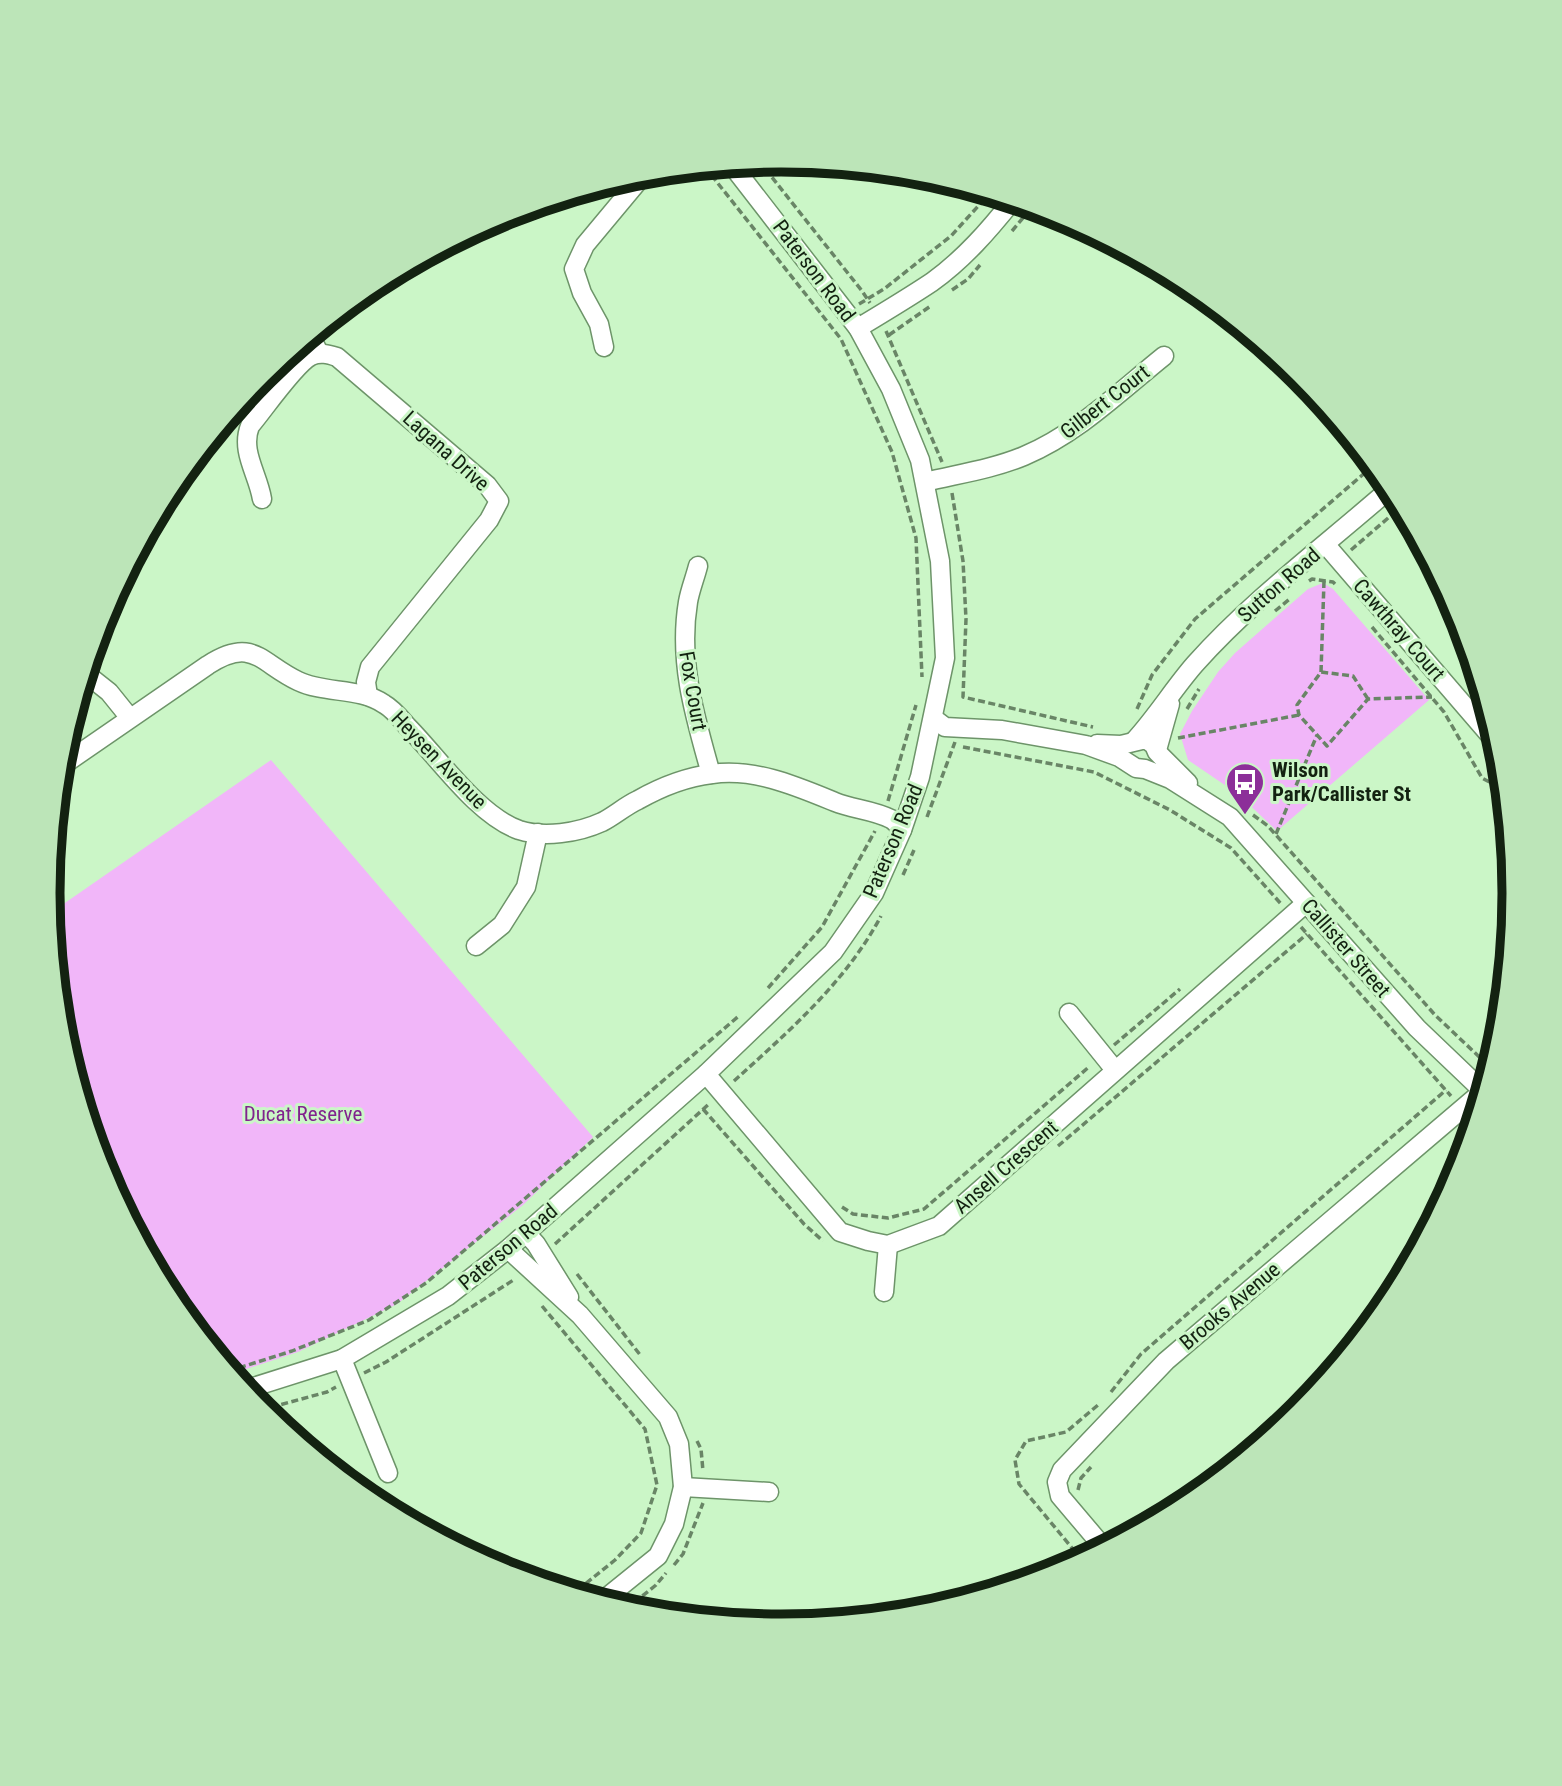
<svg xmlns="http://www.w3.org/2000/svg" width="1562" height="1786" viewBox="0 0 1562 1786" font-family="'Roboto Condensed',sans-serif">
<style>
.green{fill:#f1b6f9}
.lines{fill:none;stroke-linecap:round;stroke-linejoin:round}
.street-casing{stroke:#6d9469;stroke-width:21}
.path{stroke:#698566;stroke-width:3.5;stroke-dasharray:7 3.5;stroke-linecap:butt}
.street{stroke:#fff;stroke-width:18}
.labels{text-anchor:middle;stroke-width:6;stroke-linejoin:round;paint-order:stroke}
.street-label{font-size:21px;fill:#132211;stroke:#cbf6c7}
.poi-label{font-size:21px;font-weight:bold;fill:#132211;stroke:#cbf6c7;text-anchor:start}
.park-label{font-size:21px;fill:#80238d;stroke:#cbf6c7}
.rim{fill:none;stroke:#132211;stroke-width:9}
</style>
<rect width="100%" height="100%" fill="#cbf6c7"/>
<g class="green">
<path d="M1323,583L1333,589L1429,700L1277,831L1238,794L1188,760L1180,734L1192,711L1218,672L1235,653L1308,589Z"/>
<path d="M271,760L593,1137L523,1205L397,1304L298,1352L231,1374L171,1300L103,1173L61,1036L49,914Z"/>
</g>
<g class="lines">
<defs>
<g id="street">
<path d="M858,328C883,313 908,298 932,282C964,259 989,230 1013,200"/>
<path d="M310,335L319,353"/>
<path d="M604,347L599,324L582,293L574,269L585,245L645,173"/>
<path d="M925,482C958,474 993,469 1024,456C1078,433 1118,393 1164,356"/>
<path d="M262,499C258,474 240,451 250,426C263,411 295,364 311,356C320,352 328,354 337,357L487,485L499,501L489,520L370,667L366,682L368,696"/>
<path d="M1326,545L1500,747"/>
<path d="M698,566C695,578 690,590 688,602C678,662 695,717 711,774"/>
<path d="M85,673L109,692L130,718"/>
<path d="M933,718L945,727L1002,730L1086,745L1119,757L1136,768L1145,769L1170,779L1230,817L1417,1028L1484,1092"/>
<path d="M1135,740C1157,716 1174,688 1195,664C1254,598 1326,545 1392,487"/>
<path d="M1097,744L1121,745L1146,739L1154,745L1157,752L1188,783"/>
<path d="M1157,750L1170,704"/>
<path d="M60,767L208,665C253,636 260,663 298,681C325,694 359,687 384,704C393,709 400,718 407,726C438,757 477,815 519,830C544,838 578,833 602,822C614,816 625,806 638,800C661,787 686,777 712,774C755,768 796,786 835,802C852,809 874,810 891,819C895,821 899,826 902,830"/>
<path d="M476,946L502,925L526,887L538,833"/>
<path d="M1069,1013L1115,1070"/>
<path d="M706,1074L840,1232L868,1241L888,1245L939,1226L1306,903"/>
<path d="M526,1233L536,1244L569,1297"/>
<path d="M508,1249L580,1315L668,1417L679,1444L683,1487L674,1524L658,1556L601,1602"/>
<path d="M884,1292L888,1245"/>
<path d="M342,1359L388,1473"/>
<path d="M244,1390L342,1359L448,1296L508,1249L706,1074L833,952L874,893L902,830L920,777L945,658L940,561L920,460L891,389L858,328L731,164"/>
<path d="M683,1487L769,1492"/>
<path d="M1104,1548L1060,1496L1057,1482L1062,1470L1166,1361L1483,1091"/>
</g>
</defs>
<use href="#street" class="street-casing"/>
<g class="path">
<path d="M759,161L862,291L870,303"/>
<path d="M705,167L841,339L892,452L916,538L922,677"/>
<path d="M1012,231L1033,206"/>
<path d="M952,290L968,279L980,265"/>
<path d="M859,304L884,289L951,236L990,193"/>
<path d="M886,331L942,462"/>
<path d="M889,335L932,305"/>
<path d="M952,493L963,561L966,619L963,697L1093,727"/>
<path d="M1351,550L1402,506"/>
<path d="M1309,581L1312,579L1333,582L1335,584"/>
<path d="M1275,611L1291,598"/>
<path d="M1372,627L1444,712L1482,778L1499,787H1504"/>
<path d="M1321,672L1324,581"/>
<path d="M1368,699L1353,676L1321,672L1297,705L1299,715L1327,746L1368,699L1432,697"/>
<path d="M1137,709L1152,675L1195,619L1374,465"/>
<path d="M1187,709L1199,689"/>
<path d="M1178,738L1299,715"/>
<path d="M963,747L1094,772L1170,810L1231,848L1282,905"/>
<path d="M888,801L916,705"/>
<path d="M1253,815L1268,826L1435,1015L1491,1068"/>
<path d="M927,817L955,742"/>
<path d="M1276,834L1317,735"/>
<path d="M903,875L914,850"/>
<path d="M1301,927L1451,1096"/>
<path d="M768,988L822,927L875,831"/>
<path d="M1114,1045L1180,989"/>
<path d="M734,1081C789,1031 846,982 881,916"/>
<path d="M703,1109L804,1224L823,1241"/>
<path d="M1058,1146L1307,934"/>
<path d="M842,1207L853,1214L888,1218L924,1209L1090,1066"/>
<path d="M555,1244L710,1103"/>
<path d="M577,1274L641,1356"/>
<path d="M542,1306L645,1429L657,1485L641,1533L615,1560L574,1593"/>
<path d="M229,1371L292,1351L369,1320L426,1283L740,1015"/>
<path d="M364,1373L386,1362L515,1279"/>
<path d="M1111,1392L1141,1354L1446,1090"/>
<path d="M261,1410L327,1392L336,1387"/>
<path d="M697,1441L701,1449L703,1471"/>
<path d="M1078,1490L1081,1478L1091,1467"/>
<path d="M1082,1560L1019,1484L1015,1460L1026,1441L1066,1432L1098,1405"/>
<path d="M674,1565L683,1554L703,1503"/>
<path d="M626,1609L656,1585L666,1573"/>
</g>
<use href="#street" class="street"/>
</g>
<defs>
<symbol id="bus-pin" viewBox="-11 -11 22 30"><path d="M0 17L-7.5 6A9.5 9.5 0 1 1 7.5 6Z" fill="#8c2f99" stroke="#cbf6c7"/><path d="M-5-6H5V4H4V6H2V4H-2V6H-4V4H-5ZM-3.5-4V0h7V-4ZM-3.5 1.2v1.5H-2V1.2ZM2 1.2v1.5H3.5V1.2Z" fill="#fff"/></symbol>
</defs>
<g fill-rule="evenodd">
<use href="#bus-pin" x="1223" y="760" width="44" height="60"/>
</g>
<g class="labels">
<g class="street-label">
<text transform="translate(814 271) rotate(53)" y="7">Paterson Road</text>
<text transform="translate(1105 402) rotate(-38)" y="7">Gilbert Court</text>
<text transform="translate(446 451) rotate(42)" y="7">Lagana Drive</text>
<text transform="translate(1279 585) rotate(-41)" y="7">Sutton Road</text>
<text transform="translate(1399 630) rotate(49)" y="7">Cawthray Court</text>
<text transform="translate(693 691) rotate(80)" y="7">Fox Court</text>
<text transform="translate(439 760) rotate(46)" y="7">Heysen Avenue</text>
<text transform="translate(893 841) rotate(-67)" y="7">Paterson Road</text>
<text transform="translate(1346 948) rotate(49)" y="7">Callister Street</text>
<text transform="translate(1006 1167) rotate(-41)" y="7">Ansell Crescent</text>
<text transform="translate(508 1247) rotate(-40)" y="7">Paterson Road</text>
<text transform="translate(1230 1306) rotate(-40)" y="7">Brooks Avenue</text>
</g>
<g class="poi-label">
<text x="1272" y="777">Wilson<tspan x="1272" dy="24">Park/Callister St</tspan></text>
</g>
<g class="park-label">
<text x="303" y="1121">Ducat Reserve</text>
</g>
</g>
<path d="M0 0H1562V1786H0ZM60 893a721 721 0 1 1 1442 0a721 721 0 1 1-1442 0Z" fill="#bce5b8" fill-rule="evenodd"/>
<path class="rim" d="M60 893a721 721 0 1 1 1442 0a721 721 0 1 1-1442 0Z"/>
</svg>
